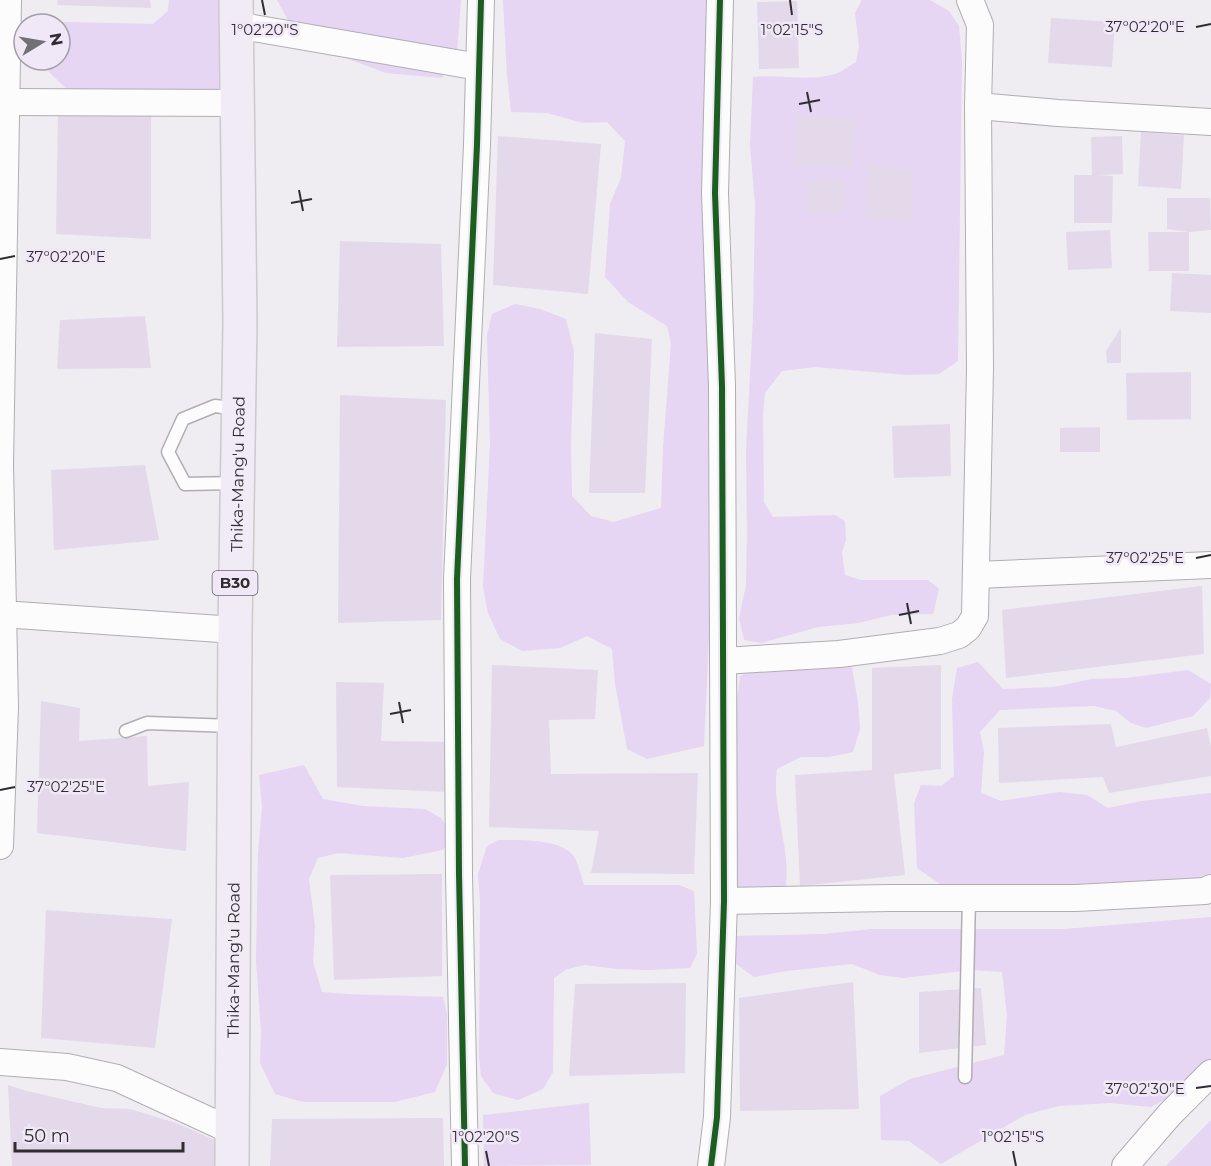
<svg xmlns="http://www.w3.org/2000/svg" width="1211" height="1166" viewBox="0 0 1211 1166" font-family="Montserrat,sans-serif">
<style>
.green{fill:#e6d5f3}
.building{fill:#e3d9eb}
.lines{fill:none;stroke-linecap:round;stroke-linejoin:round}
.lane-casing{stroke:#b0aeb3;stroke-width:15}
.street-casing{stroke:#b0aeb3;stroke-width:28}
.highway-casing{stroke:#cccacd;stroke-width:36}
.lane{stroke:#fdfcfd;stroke-width:12}
.street{stroke:#fdfcfd;stroke-width:26}
.highway{stroke:#f1ebf5;stroke-width:33}
.cycleway-casing{stroke:#f0e8f6;stroke-width:10}
.cycleway{stroke:#1b5e20;stroke-width:6}
.ticks{fill:none;stroke:#2f2d32;stroke-width:2}
.labels{text-anchor:middle;stroke-width:5;stroke-linejoin:round;paint-order:stroke}
.shield{fill:#f0e8f6;stroke:#69656d;stroke-width:1.5}
.shield-label{font-size:15px;font-weight:bold;fill:#2f2d32}
.street-label{font-size:16px;fill:#2f2d32;stroke:#f0e8f6}
.ticks-label{font-size:15px;text-anchor:middle;fill:#2f2d32;stroke:#f0e8f6;stroke-width:5;stroke-linejoin:round;paint-order:stroke}
</style>
<rect width="100%" height="100%" fill="#efecf2"/>
<g class="green">
<path d="M169,0H226L225,81L209,99L71,93L47,70V60H60V26L64,22L153,24L168,11Z"/>
<path d="M277,0H461L457,53L442,78L386,73L343,57L311,42L294,31Z"/>
<path d="M503,0H718L723,332L704,746L647,759L627,749L615,684L612,649L587,636L560,648L522,651L500,639L488,613L483,587L490,443L487,335L492,314L515,304L540,309L566,319L574,351L571,444L572,496L591,516L614,522L661,508L663,448L671,343L667,326L628,302L605,277L610,204L621,178L625,141L607,122L583,123L547,113L511,112L507,75Z"/>
<path d="M862,0H930L949,11L959,26L962,61L958,361L939,374L908,375L815,367L782,371L765,393L763,415L764,502L773,517L835,515L845,521L846,540L842,552L845,575L861,580H928L939,589L933,614L891,615L859,623L818,627L761,643L744,640L739,618L746,585L747,533L746,451L753,318L755,205L750,145L753,77C780,74 808,82 835,74C842,72 849,66 856,62L859,46L855,13Z"/>
<path d="M850,657L858,702L860,729L853,752L829,757H801L777,769C771,807 790,844 786,882C786,889 782,898 780,905L734,901L735,716L740,676L757,668Z"/>
<path d="M978,662L1003,689L1054,687L1091,679L1126,678L1188,670L1211,684L1210,698L1193,716L1146,728L1131,723L1116,711L1094,706L1000,710L980,732L984,752L981,793L1001,801L1059,792L1087,795L1108,808L1141,801L1211,793V874L1165,888L943,886L917,868L914,803L921,785L941,786L954,776L952,699L957,668Z"/>
<path d="M304,765L323,799L363,806L425,809L441,818L452,835L443,850L403,858L338,853L318,858L309,879L315,926L313,962L322,992C362,996 403,995 443,997L447,1014V1064L435,1092L395,1102H303L275,1094L260,1063L261,1031L256,961L258,853L262,806L259,775Z"/>
<path d="M498,840C517,840 564,838 575,858C579,866 581,877 584,885H679L694,891L697,954L690,968L648,970L617,969L585,965L567,969L554,978L553,1072L543,1089L518,1100L493,1093L481,1076L479,1056L480,901L478,874L487,846Z"/>
<path d="M1211,917V1068L1191,1086L1151,1107L1110,1103L1059,1106L1025,1115L941,1164L909,1141L881,1140L880,1096L910,1079L1004,1055L1007,1016L1002,972L972,970L903,978L880,975L852,964L786,971L754,977L735,963L736,936L824,934L872,929H1064Z"/>
<path d="M589,1103L591,1165L484,1166L483,1115Z"/>
<path d="M1211,1120V1166H1166Z"/>
</g>
<g class="building">
<path d="M58,0H150L151,8L57,5Z"/>
<path d="M797,1L799,68L759,69L757,2Z"/>
<path d="M1051,18L1115,22L1112,67L1048,63Z"/>
<path d="M58,115L151,116V239L56,234Z"/>
<path d="M797,115L855,118L852,168L795,165Z"/>
<path d="M1141,132L1184,135L1181,189L1138,186Z"/>
<path d="M498,136L601,144L588,294L493,285Z"/>
<path d="M1122,136L1123,174L1098,175L1113,176L1112,223H1074V175H1092L1091,137Z"/>
<path d="M867,166L913,168L911,222L865,220Z"/>
<rect x="808" y="179" width="37" height="34"/>
<path d="M1167,198H1210L1211,230L1189,232L1167,229Z"/>
<path d="M1110,230L1112,268L1068,270L1066,232Z"/>
<path d="M1148,232H1189V271H1149Z"/>
<path d="M340,241L441,244L444,346L337,347Z"/>
<path d="M1172,273L1211,275V313L1170,311Z"/>
<path d="M145,316L151,368L57,369L60,320Z"/>
<path d="M1121,328V363H1107L1106,351Z"/>
<path d="M595,333L652,339L645,493H589Z"/>
<path d="M1191,372V419L1127,420L1126,373Z"/>
<path d="M340,395L446,400L441,620L338,623Z"/>
<path d="M950,424L951,476L894,478L892,426Z"/>
<path d="M1100,427V452H1060V428Z"/>
<path d="M145,465L159,540L54,550L51,470Z"/>
<path d="M1202,586L1204,654L1006,678L1002,610Z"/>
<path d="M492,665L598,670L595,719L549,720L551,774L698,773L694,874L591,873L599,831L489,827Z"/>
<path d="M941,665V769L894,774L905,875L800,886L795,775L872,770V668Z"/>
<path d="M336,682L384,683L381,741L450,742L448,792L337,787Z"/>
<path d="M41,701L80,708L79,741L147,736L148,786L189,782L186,851L37,833Z"/>
<path d="M1111,724L1116,747L1207,728L1211,747V776L1109,793L1103,777L999,783L998,728Z"/>
<path d="M442,874V976L334,980L330,875Z"/>
<path d="M46,910L172,919L155,1048L41,1038Z"/>
<path d="M853,982L859,1109L740,1111L739,998Z"/>
<path d="M686,983L685,1073L569,1076L575,984Z"/>
<path d="M981,988L986,1045L919,1053V992Z"/>
<path d="M8,1085L27,1091L101,1108L130,1109L176,1123L215,1140L227,1155L229,1166H12Z"/>
<path d="M443,1118L444,1166H270L272,1119Z"/>
</g>
<g class="lines">
<defs>
<g id="lane">
<path d="M236,483L185,484L168,452L183,419L215,406L238,409"/>
<path d="M126,731L147,723L233,726"/>
<path d="M965,1077L969,897"/>
</g>
<g id="street">
<path d="M970,0L980,25L978,106L1058,113L1211,122"/>
<path d="M236,25L479,67"/>
<path d="M7,102L237,103"/>
<path d="M977,575L1211,565"/>
<path d="M2,614L235,630"/>
<path d="M723,661L839,654L940,641L959,635L968,628L975,616L980,368L978,106"/>
<path d="M0,846L5,707L0,465L8,0"/>
<path d="M724,901L890,898H1076L1205,891L1211,888"/>
<path d="M0,1062L67,1067L117,1078L232,1131"/>
<path d="M465,1166L459,874L457,579L477,145L481,0"/>
<path d="M711,1166L717,1117L724,901L722,386L715,193L720,0"/>
<path d="M1125,1166L1170,1114L1211,1073"/>
</g>
<g id="highway">
<path id="s1" d="M232,1166L235,630L240,323L236,0"/>
</g>
</defs>
<use href="#lane" class="lane-casing"/>
<use href="#street" class="street-casing"/>
<use href="#highway" class="highway-casing"/>
<use href="#lane" class="lane"/>
<use href="#street" class="street"/>
<use href="#highway" class="highway"/>
<defs>
<g id="cycleway">
<path d="M465,1166L459,874L457,579L477,145L481,0"/>
<path d="M711,1166L717,1117L724,901L722,386L715,193L720,0"/>
</g>
</defs>
<use href="#cycleway" class="cycleway-casing"/>
<use href="#cycleway" class="cycleway"/>
</g>
<path class="ticks" d="M262,0L265,15M790,0L792,15M1196,27L1211,24M807,92L811,112M799,104L820,100M299,190L303,211M291,203L312,199M0,259L15,256M1196,558L1211,555M907,603L911,624M899,615L919,611M399,702L403,723M390,714L411,710M0,790L15,787M1196,1088L1211,1086M486,1151L489,1166M1013,1151L1016,1166"/>
<g class="labels">
<rect class="shield" x="212.5" y="571" width="45" height="24" rx="4.5"/>
<g class="shield-label">
<text x="235" y="588">B30</text>
</g>
<g class="street-label">
<text dy="6" stroke="none"><textPath href="#s1" startOffset="692">Thika-Mang'u Road</textPath></text>
<text dy="6" stroke="none"><textPath href="#s1" startOffset="206">Thika-Mang'u Road</textPath></text>
</g>
</g>
<g class="ticks-label">
<text x="1145" y="32">37°02'20"E</text>
<text x="265" y="35">1°02'20"S</text>
<text x="792" y="35">1°02'15"S</text>
<text x="66" y="262">37°02'20"E</text>
<text x="1145" y="563">37°02'25"E</text>
<text x="66" y="792">37°02'25"E</text>
<text x="1145" y="1094">37°02'30"E</text>
<text x="486" y="1142">1°02'20"S</text>
<text x="1013" y="1142">1°02'15"S</text>
</g>
<g transform="translate(42 42) rotate(79)"><circle r="28" fill="#f0e8f6" stroke="#a39da8" stroke-width="1.5"/>
<path d="M0-4.5L10 22L0 15L-10 22Z" fill="#727075"/>
<text y="-9" font-size="16" font-weight="bold" text-anchor="middle" fill="#2f2d32">N</text>
</g>
<path d="M15 1142v9h168v-9" fill="none" stroke="#2f2d32" stroke-width="3"/>
<text x="24" y="1142" font-size="18" fill="#2f2d32" stroke="#f0e8f6" stroke-width="4.5" paint-order="stroke">50 m</text>
</svg>
